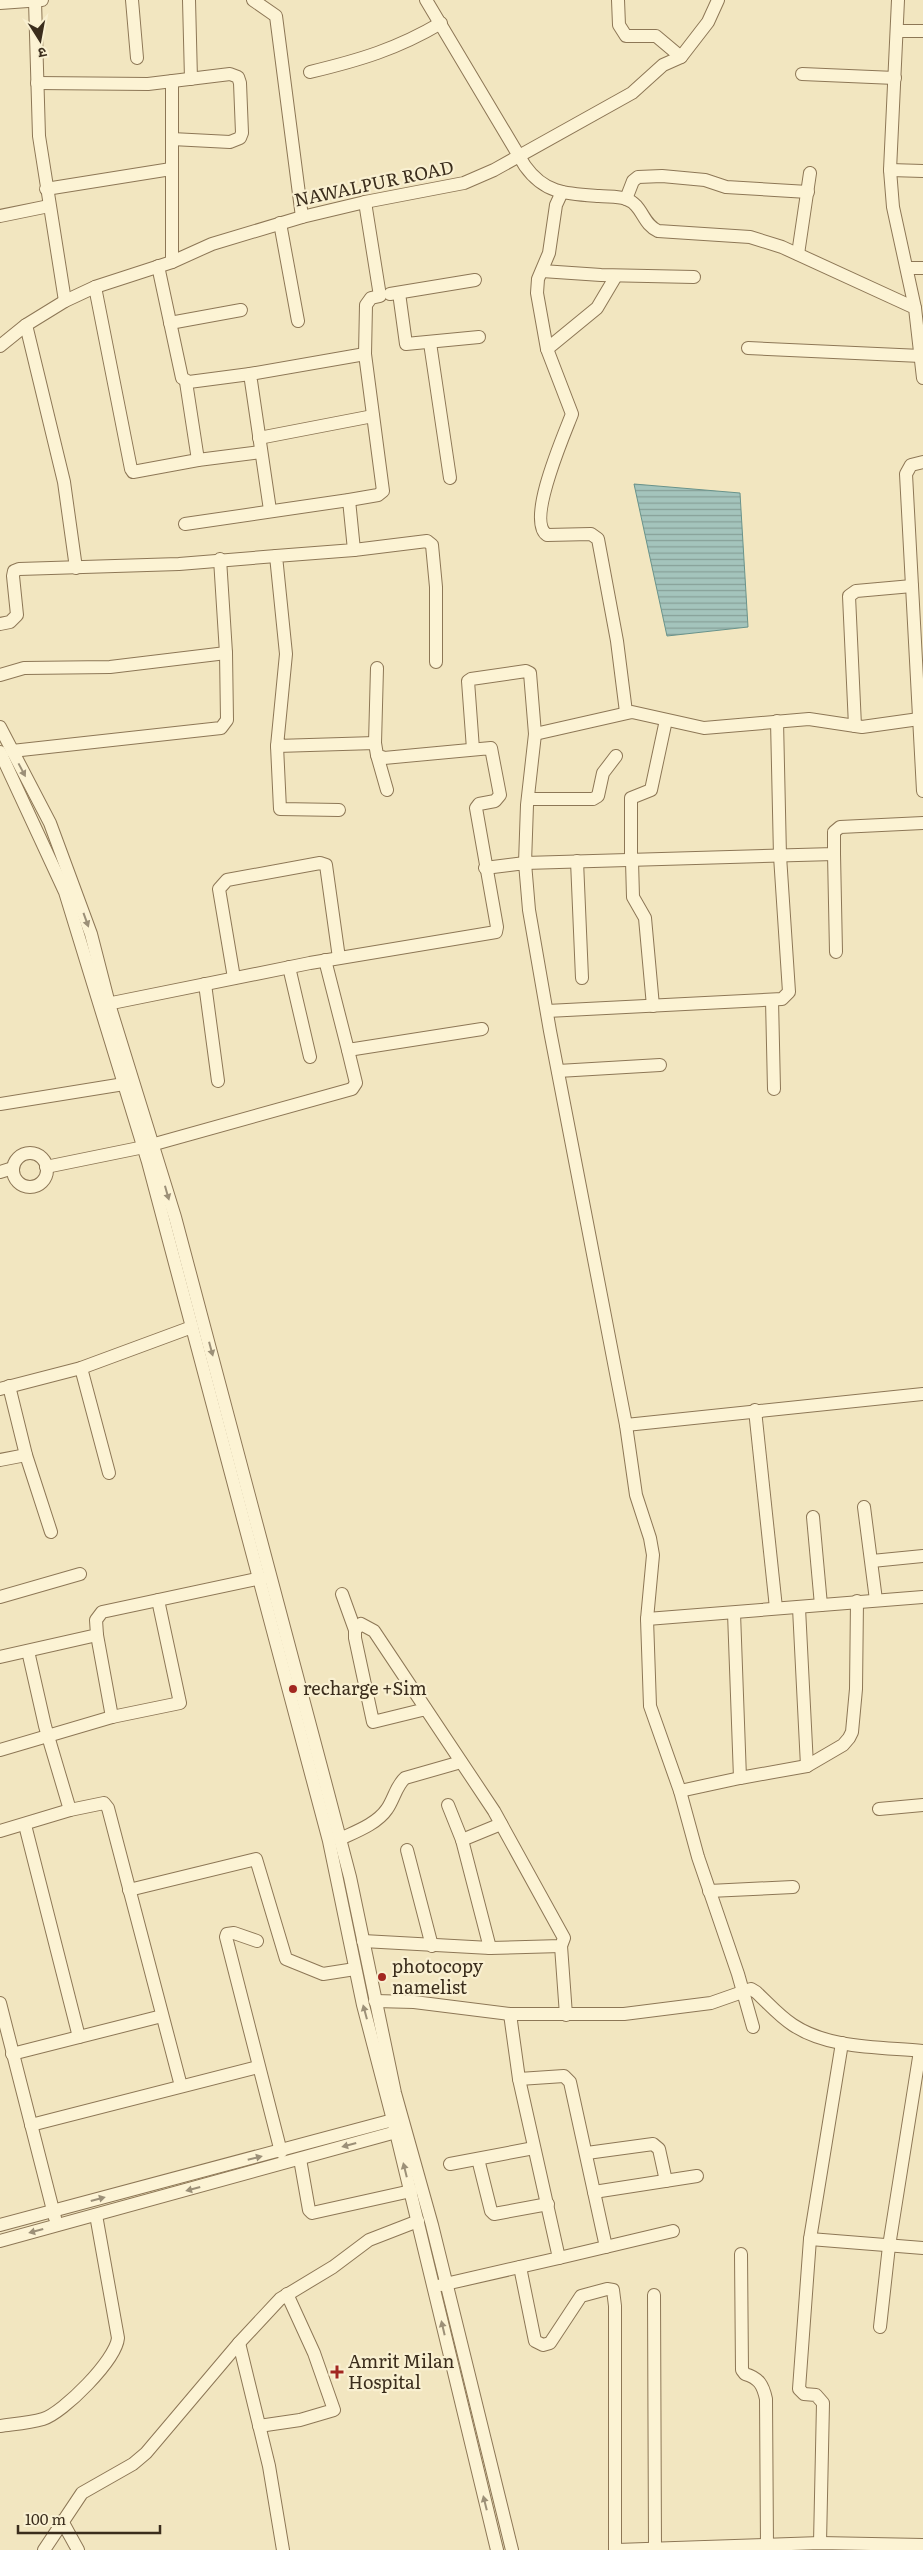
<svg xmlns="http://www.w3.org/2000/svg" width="923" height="2550" viewBox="0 0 923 2550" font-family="Literata,'Noto Sans Devanagari',serif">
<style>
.water{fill:url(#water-rules);stroke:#69938b}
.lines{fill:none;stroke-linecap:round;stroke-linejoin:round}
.minor-casing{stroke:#8d7756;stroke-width:14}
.minor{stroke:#fcf3d4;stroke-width:12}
.oneway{fill:#9c9078}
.poi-dot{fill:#a22720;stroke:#f9f0d1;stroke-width:2}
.labels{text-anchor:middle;stroke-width:4.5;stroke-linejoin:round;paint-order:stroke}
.street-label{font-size:18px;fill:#3b2d1c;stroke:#f9f0d1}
.poi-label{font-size:18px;fill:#3b2d1c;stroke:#f9f0d1;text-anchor:start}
</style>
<defs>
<pattern id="water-rules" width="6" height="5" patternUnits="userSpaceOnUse" patternTransform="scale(1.25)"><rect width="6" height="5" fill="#a4c4bc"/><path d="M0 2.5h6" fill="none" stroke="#87a098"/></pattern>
</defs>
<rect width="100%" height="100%" fill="#f2e6c0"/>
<path class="water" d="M634,484L740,493L748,627L667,636Z"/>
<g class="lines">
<defs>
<g id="minor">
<path d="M132,0L137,58"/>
<path d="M189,0L191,79"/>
<path d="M253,0L276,16L302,217"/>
<path d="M426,0L525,166C545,194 567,194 599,196C608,197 618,196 626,199C643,205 642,224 658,231L750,237L782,247L915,308L923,378"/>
<path d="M618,0L619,25L626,36H656L681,57"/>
<path d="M898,0L890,170L893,207L915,308"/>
<path d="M35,1L39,136L65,301"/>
<path d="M0,3L42,0"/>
<path d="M898,31H923"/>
<path d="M310,72C360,60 397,49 441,23"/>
<path d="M802,74L895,78"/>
<path d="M37,83L148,84L230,74L238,77L240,83L242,133L240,138L230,142L172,139"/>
<path d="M890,170L923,171"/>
<path d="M46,189L171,169"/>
<path d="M562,192L556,205L549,253L538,279L537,293L547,349L572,414C564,435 526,521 547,535L591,534L598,539L617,641L626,712"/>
<path d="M626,199L633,181L638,177L662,176L705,180L726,187L808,192"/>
<path d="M0,216L49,206"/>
<path d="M280,223L298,321"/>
<path d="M798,254L810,173"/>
<path d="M172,262V81"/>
<path d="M158,266L182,378L189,382L250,374"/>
<path d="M908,268H923"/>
<path d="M542,271L601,275L694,277"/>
<path d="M95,287L131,469L133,472L198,460L186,382"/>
<path d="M399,293L406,344L479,337"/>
<path d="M390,294L475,280"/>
<path d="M170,323L241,310"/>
<path d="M26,325L64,482L76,568"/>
<path d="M430,343L450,478"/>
<path d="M0,346L26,325L65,301L95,287L172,262L212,244L302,217L365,202L464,183L494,170L632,93L663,65L681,57L708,22L718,0"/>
<path d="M748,348L921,356"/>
<path d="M547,349L597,308L616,276"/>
<path d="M259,438L373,416"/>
<path d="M198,460L261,452"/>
<path d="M923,462L911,465L906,474L923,791"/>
<path d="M270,510L250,374L365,354"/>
<path d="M185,524L349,500L378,495L383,491L365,354L366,305L371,298L380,296L365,202"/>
<path d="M354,550L427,541L432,545L436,587V662"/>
<path d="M0,624L10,622L17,615L13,576L14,571L19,569L179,564L276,556"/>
<path d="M0,675L24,668L110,667L226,653"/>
<path d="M855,726L849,596L856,591L912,586"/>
<path d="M0,727L50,823L91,934L109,1004L175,1217L328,1793L350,1877L395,2093L432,2225L512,2550"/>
<path d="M535,734L632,712L704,728L809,719L862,727L919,719"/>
<path d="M375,743L377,668"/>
<path d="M277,746L280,809L339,810"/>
<path d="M473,749L468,681L471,679L526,671L530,673L535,734L527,805L525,863L834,854V832L840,827L923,823"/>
<path d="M12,751L221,728L227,720L226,653L220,559"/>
<path d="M0,752L65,892L148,1162L329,1841L363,2005L393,2120L497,2550"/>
<path d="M377,755L387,790"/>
<path d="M528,799H593L598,796L603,773L616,756"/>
<path d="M834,854L836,952"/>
<path d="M577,861L582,978"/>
<path d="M631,861V798L651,790L666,720"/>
<path d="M632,861L633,897L645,918L653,1006"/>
<path d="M485,868L525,863L529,910L550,1031L626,1425L923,1394"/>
<path d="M325,960L348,1050L482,1029"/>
<path d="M289,967L310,1057"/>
<path d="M234,978L219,889L227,880L320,863L326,865L339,958"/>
<path d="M205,984L218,1081"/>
<path d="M772,1000L774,1089"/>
<path d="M102,1005L310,963L496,932L497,927L476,808L479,804L495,801L500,795L491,748L384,758L377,755L375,743L277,746L286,654L276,556L354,550L349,500"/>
<path d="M547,1011L782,999L789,992L780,856L777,721"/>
<path d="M558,1071L660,1065"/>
<path d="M0,1104L124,1084"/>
<circle cx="30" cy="1170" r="17"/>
<path d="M46,1167L144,1147L352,1089L356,1083L348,1050"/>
<path d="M0,1172L13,1168"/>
<path d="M81,1368L109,1473"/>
<path d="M9,1386L26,1455L51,1532"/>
<path d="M0,1389L81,1368L192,1327"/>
<path d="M755,1410L776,1608"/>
<path d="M626,1425L636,1495L650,1538L653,1555L647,1619L650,1706L680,1791L698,1857L738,1974L753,2027"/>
<path d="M0,1460L26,1455"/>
<path d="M864,1507L876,1600"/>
<path d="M813,1517L821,1605"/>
<path d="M872,1561L923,1556"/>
<path d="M342,1594L355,1630"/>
<path d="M0,1597L80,1574"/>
<path d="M799,1608L807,1766"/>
<path d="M734,1613L740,1778"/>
<path d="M647,1619L923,1597"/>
<path d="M97,1635L112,1717"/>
<path d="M0,1657L97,1635L96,1620L102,1612L261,1578"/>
<path d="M0,1750L112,1717L180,1703L158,1600"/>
<path d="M680,1791L740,1778L807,1766L843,1745L849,1738L852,1732L856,1689L857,1601"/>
<path d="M448,1805L462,1840L490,1948"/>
<path d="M879,1809L923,1805"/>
<path d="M70,1810L104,1803L108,1808L181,2086"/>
<path d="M25,1825L79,2037"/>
<path d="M0,1831L70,1810L45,1726L28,1651"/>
<path d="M340,1839C355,1832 377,1824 387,1809C394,1799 396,1786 405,1778L461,1762"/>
<path d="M462,1840L501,1824"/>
<path d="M407,1850L432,1946"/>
<path d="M129,1890L256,1859L286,1959L323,1974L355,1969"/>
<path d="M709,1891L793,1887"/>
<path d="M257,1941L234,1933L227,1934L226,1937L281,2152"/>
<path d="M363,1941L490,1948L561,1946L564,1938L494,1811L374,1631L361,1624L355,1630V1638L373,1722L426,1709"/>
<path d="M561,1946L566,2015"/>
<path d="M375,2001L414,2002L510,2014H624L711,2003L751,1989L756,1992C768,2003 779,2016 793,2025C829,2049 881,2047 923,2051"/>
<path d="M0,2003L55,2218"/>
<path d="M12,2054L162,2016"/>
<path d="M519,2079L564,2076L570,2082L606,2247"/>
<path d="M31,2125L258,2067"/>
<path d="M587,2153L653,2144L659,2149L666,2181"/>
<path d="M300,2159L309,2210L312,2213L411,2191"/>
<path d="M478,2159L491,2211L494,2214L548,2204"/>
<path d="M450,2164L534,2148"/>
<path d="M594,2192L697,2176"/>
<path d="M0,2225L393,2120"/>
<path d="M810,2239L923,2248"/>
<path d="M0,2241L396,2132"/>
<path d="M741,2254L742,2370L745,2374C759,2378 763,2385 766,2399L767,2545"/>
<path d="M559,2258L673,2231"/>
<path d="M520,2267L535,2341L543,2345L550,2343L581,2296L607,2289L613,2290L615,2306V2550"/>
<path d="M441,2285L559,2258L519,2079L510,2014"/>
<path d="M654,2295L655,2547"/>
<path d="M880,2327L889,2246L920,2051"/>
<path d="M239,2343L269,2466L283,2550"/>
<path d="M0,2426C14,2424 29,2423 43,2419C63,2413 116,2360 118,2338L96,2215"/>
<path d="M259,2426L300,2420L334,2410L314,2353L287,2294"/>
<path d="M62,2521L78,2550"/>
<path d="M820,2543L823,2403L816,2395L804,2394L799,2389L810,2239L842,2043"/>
<path d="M44,2550L82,2493L133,2464L146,2453L239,2343L280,2299L333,2267L369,2240L418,2221"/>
<path d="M617,2550L820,2543L923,2545"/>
</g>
</defs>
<use href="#minor" class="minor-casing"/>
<use href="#minor" class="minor"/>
</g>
<defs><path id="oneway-solid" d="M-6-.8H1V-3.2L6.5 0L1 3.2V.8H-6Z" transform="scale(1.25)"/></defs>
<g class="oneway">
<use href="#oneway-solid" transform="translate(22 770) rotate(62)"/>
<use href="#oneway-solid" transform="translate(86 920) rotate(70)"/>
<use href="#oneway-solid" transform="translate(167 1193) rotate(74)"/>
<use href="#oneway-solid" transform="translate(211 1349) rotate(75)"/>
<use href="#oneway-solid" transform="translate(365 2012) rotate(-105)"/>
<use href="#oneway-solid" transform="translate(349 2145) rotate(165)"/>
<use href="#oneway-solid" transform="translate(255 2158) rotate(-14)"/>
<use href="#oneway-solid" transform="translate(405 2170) rotate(-104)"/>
<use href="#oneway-solid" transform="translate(193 2189) rotate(165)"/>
<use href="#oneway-solid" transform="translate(98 2199) rotate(-15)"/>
<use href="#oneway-solid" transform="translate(36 2231) rotate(165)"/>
<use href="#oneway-solid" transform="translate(443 2328) rotate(-103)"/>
<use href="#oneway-solid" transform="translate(485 2503) rotate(-104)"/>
</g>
<g class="poi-dot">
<circle cx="293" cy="1689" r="5"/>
<circle cx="382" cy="1977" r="5"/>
<path d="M334.5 2364.5h5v5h5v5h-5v5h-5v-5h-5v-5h5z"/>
</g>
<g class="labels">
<g class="street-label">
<text transform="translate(374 184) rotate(-12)" y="6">NAWALPUR ROAD</text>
</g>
<g class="poi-label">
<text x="303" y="1695">recharge +Sim</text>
<text x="392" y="1973">photocopy<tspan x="392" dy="21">namelist</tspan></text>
<text x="348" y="2368">Amrit Milan<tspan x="348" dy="21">Hospital</tspan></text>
</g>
</g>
<g transform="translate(40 40) rotate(169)" stroke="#f9f0d1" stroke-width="4" paint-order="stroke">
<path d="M0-4L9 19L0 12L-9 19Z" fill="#3b2d1c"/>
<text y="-8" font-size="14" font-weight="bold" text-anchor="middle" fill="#3b2d1c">उ</text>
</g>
<path d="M18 2525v8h142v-8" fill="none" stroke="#3b2d1c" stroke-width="2.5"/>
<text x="25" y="2525" font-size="15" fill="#3b2d1c" stroke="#f9f0d1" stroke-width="4" paint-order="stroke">100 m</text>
</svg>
